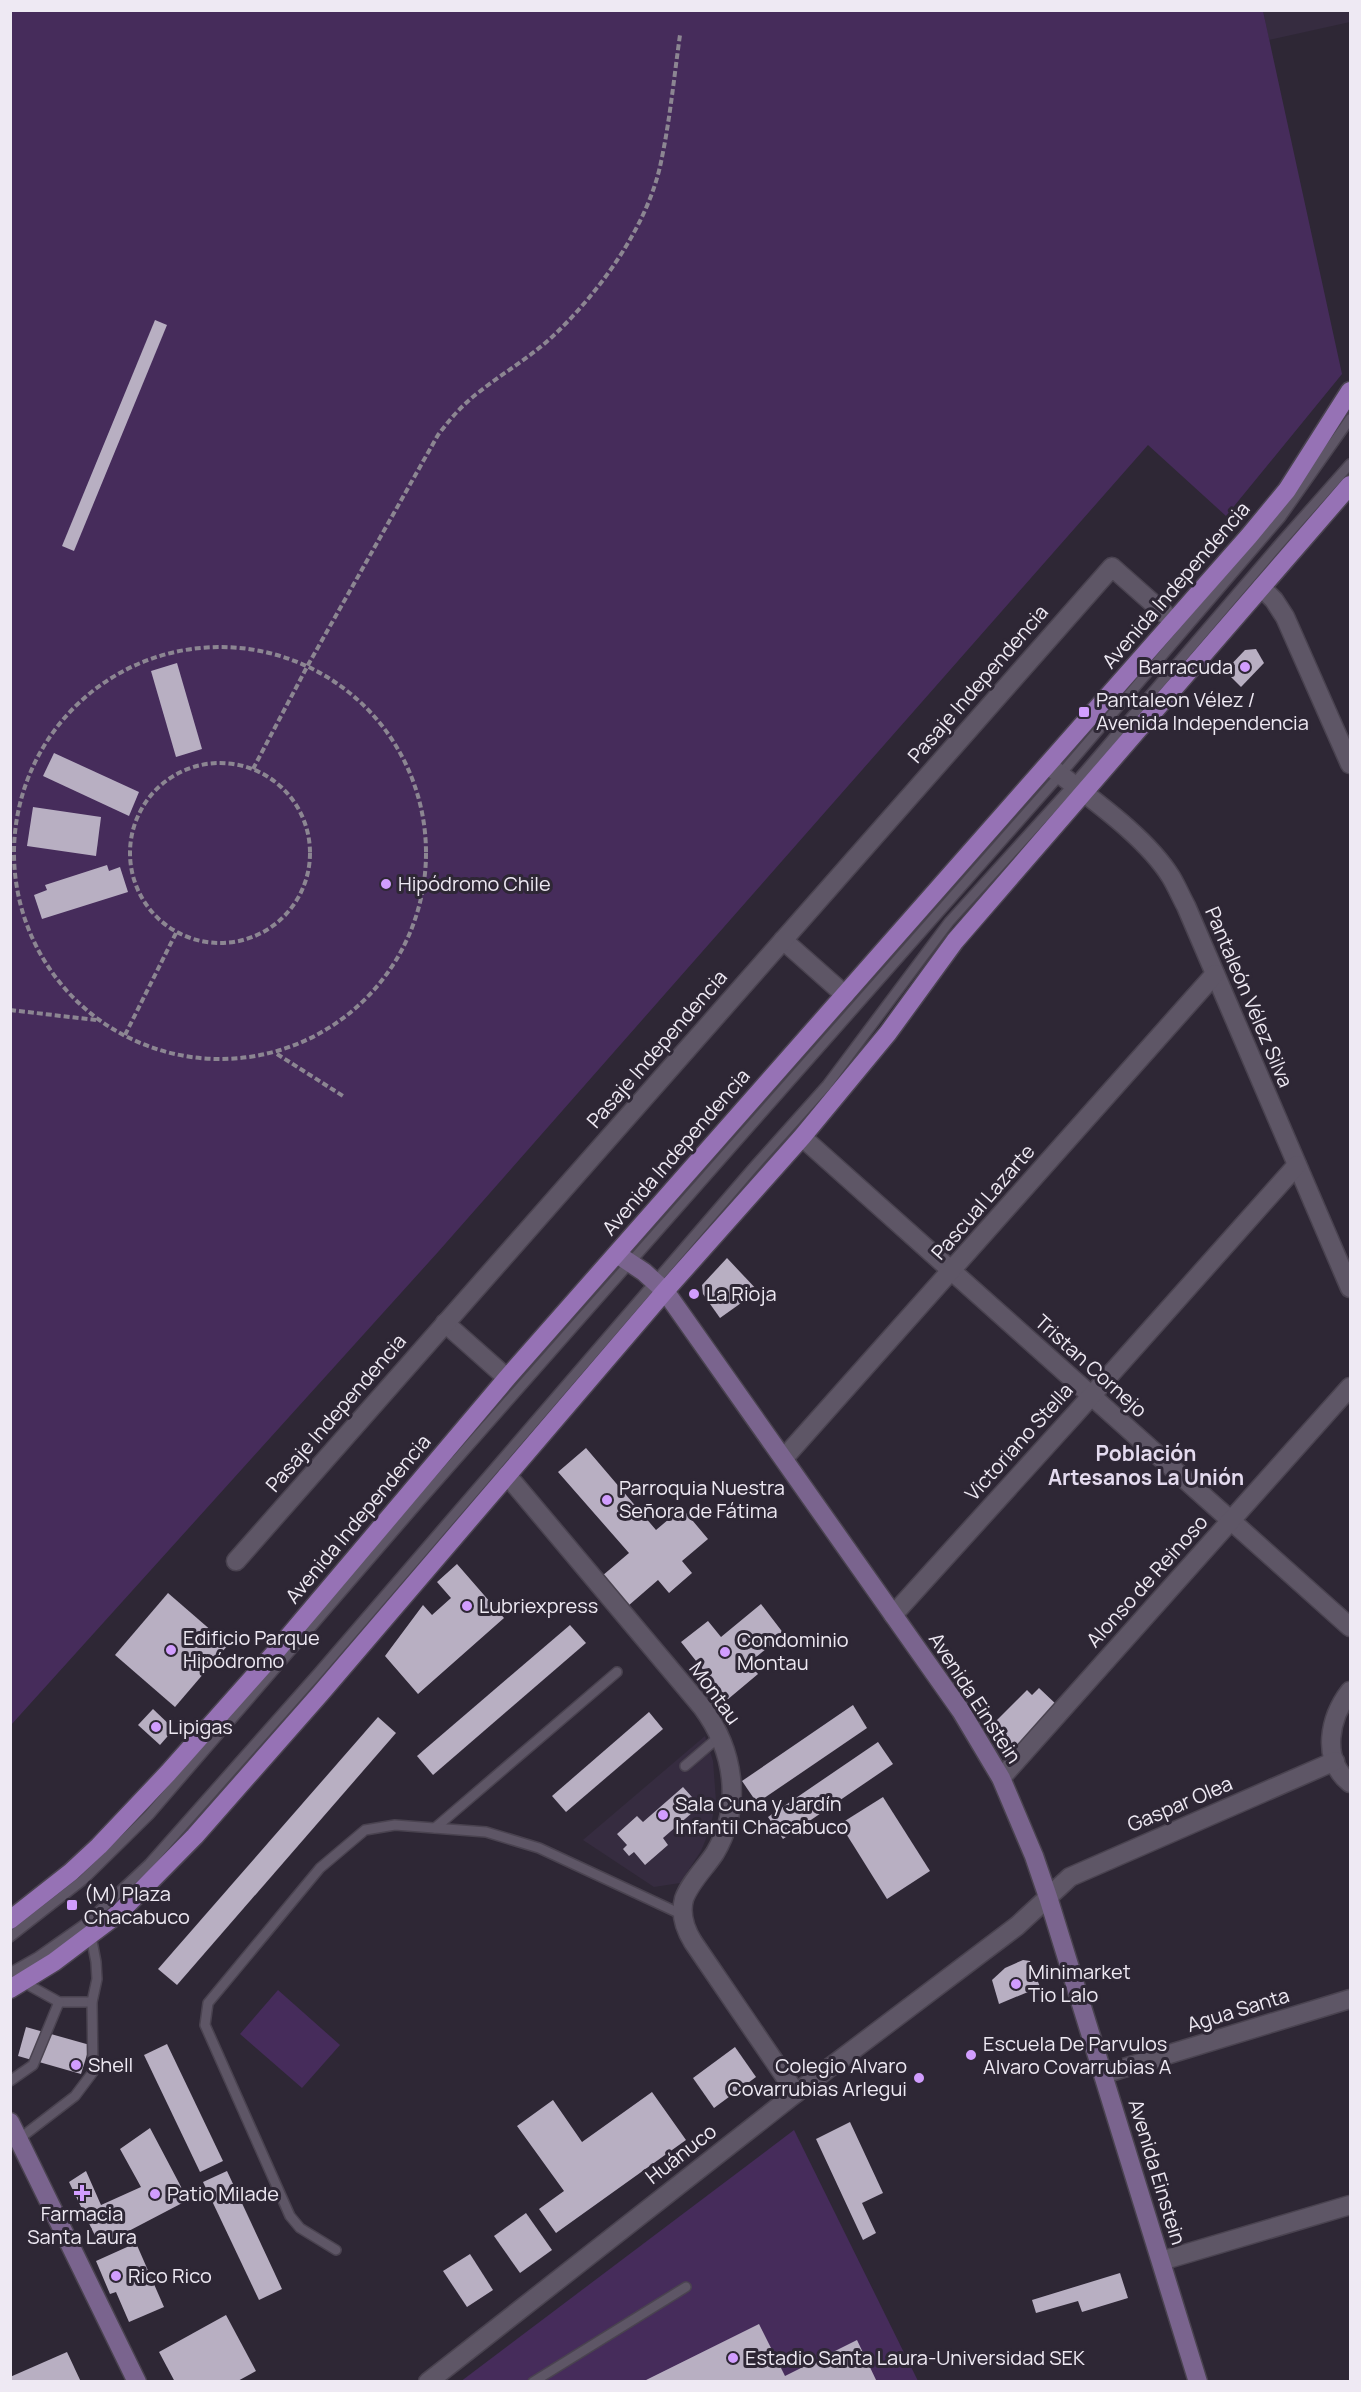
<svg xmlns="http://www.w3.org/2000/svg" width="1361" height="2392" viewBox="0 0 1361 2392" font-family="Manrope,sans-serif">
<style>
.built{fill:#362c40}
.green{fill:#462c5b}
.building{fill:#b8afc2}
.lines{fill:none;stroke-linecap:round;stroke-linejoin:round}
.lane-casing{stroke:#4a4350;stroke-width:12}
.street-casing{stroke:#4a4350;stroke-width:21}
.secondary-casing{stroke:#4a4350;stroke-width:21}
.primary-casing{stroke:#4a4350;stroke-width:21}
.path{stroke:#8c8692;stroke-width:4;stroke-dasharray:6 3;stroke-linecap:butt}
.lane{stroke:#5e5666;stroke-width:9}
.street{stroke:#5e5666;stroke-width:18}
.secondary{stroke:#7a648e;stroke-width:18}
.primary{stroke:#9672b5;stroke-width:18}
.poi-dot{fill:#d19dfe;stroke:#2e2735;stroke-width:2}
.labels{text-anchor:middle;stroke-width:6;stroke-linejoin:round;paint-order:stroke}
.street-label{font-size:20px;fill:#eee9f3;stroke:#2e2735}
.poi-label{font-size:20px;fill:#eee9f3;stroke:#2e2735;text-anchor:start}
.neighbourhood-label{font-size:21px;font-weight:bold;fill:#e4dbef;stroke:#2e2735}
</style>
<rect width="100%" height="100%" fill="#2e2735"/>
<g class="built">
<path d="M1263,11H1350V22L1269,40Z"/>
<path d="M705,1736L713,1761L716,1801L710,1829L701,1851L680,1883L654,1887L583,1840Z"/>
</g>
<g class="green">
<path d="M11,11H1263L1342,374L1226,516L1148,445L438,1252L11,1725Z"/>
<path d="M278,1990L340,2045L302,2088L240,2034Z"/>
<path d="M794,2130L918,2381L460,2382Z"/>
</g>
<g class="building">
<path d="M155,320L167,325L74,551L62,546Z"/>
<path d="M1256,649L1264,663L1241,687L1225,671L1245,650Z"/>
<path d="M177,663L202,749L176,757L151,671Z"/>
<path d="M54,753L139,792L129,816L43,776Z"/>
<path d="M33,807L101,817L96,856L27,846Z"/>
<path d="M107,865L109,871L120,867L128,892L42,919L34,895L47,890L45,885Z"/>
<path d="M727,1258L758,1291L720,1318L703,1294L702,1285Z"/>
<path d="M586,1448L656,1530L682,1508L708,1539L682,1561L692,1573L669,1593L658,1580L628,1606L602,1576L629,1553L558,1472Z"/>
<path d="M457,1564L504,1618L418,1694L385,1656L423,1605L432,1615L451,1598L437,1582Z"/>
<path d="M168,1593L228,1645L175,1707L115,1655Z"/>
<path d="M761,1604L784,1634L749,1663L758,1674L727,1700L681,1642L708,1621L721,1637Z"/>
<path d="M570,1625L586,1643L433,1775L417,1756Z"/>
<path d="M1039,1688L1058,1706L1018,1746L1007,1744L990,1727L1027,1690L1032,1695Z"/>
<path d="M853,1705L867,1728L757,1803L742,1781Z"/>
<path d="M153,1709L174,1729L160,1745L138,1725Z"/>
<path d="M649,1712L663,1729L566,1812L552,1796Z"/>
<path d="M378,1717L396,1733L177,1985L158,1969Z"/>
<path d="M878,1742L893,1764L783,1839L768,1817Z"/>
<path d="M683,1787L700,1806L663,1838L668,1845L645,1865L634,1852L629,1856L623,1849L627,1845L617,1834L637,1816L643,1822Z"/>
<path d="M883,1797L930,1871L887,1899L840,1824Z"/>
<path d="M1023,1960L1030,1961L1040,1987L999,2004L992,1980L1005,1968Z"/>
<path d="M26,2027L90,2045L81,2074L18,2056Z"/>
<path d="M167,2044L223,2161L200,2172L144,2055Z"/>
<path d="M735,2047L756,2077L714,2108L693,2078Z"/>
<path d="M652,2092L686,2140L556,2233L539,2209L564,2191L517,2126L553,2100L582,2142Z"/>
<path d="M850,2122L883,2193L862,2203L876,2233L863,2240L816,2139Z"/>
<path d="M150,2128L188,2200L100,2246L69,2182L86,2171L101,2205L141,2187L120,2149Z"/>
<path d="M227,2171L282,2289L259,2300L203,2182Z"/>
<path d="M526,2213L552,2250L520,2273L494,2236Z"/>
<path d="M136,2243L164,2307L129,2322L116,2292L110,2294L96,2261Z"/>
<path d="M470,2254L493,2290L467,2307L443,2271Z"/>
<path d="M1120,2273L1128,2298L1082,2312L1078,2301L1036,2313L1032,2300Z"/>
<path d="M226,2315L256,2371L236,2382H175L159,2352Z"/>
<path d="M759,2324L785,2376L857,2340L877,2382H642Z"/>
<path d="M67,2352L81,2382H10V2377Z"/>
</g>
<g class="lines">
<defs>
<g id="lane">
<path d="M685,1766L720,1736"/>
<path d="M435,1828L617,1672"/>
<path d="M10,1937L83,1880L149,1815L420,1501L1060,775L1251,552L1281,517L1350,419"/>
<path d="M10,1973L38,1957L85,1924L149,1864L319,1672L752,1169L827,1085L949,922L1073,785L1281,542L1350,464"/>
<path d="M23,1982L59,2002H92"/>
<path d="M10,2081L33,2065L59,2002"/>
<path d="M19,2139L75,2096L93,2072L92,2002L97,1979L96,1962L91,1936"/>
<path d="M336,2250L300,2228L290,2216L205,2025L208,2003L320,1868L365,1830L395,1825L486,1832L539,1848L683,1915"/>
<path d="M533,2382L686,2287"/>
</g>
<g id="street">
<path d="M1261,587L1274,600L1285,617L1350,764"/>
<path d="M1048,765C1087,796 1145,835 1171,877C1177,887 1181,897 1186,906L1350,1288"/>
<path d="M783,940L845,995"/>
<path d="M802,1137L1350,1627"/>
<path d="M445,1323L507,1378"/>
<path d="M784,1458L1215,974"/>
<path d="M507,1475L702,1707C734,1750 743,1805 715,1853C706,1867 690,1882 684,1899C680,1914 685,1929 693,1942L796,2093"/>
<path d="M236,1561L1112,567L1174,622"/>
<path d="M893,1615L1076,1413L1297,1165"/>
<path d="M1350,1691C1330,1717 1320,1759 1350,1783"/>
<path d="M1001,1778L1350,1387"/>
<path d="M1104,2074L1350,1999"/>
<path d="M1161,2261L1350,2205"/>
<path d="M428,2382L796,2093L1017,1926L1070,1877L1335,1761"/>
</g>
<g id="secondary">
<path d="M617,1254L644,1272L665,1291L961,1711L1001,1778L1034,1856L1048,1897L1198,2382"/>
<path d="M10,2122L137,2382"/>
</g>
<g id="primary">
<path d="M10,1920L71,1872L99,1846L168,1773L272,1656L507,1378L1249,536L1287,490L1350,391"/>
<path d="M10,1989L54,1962L119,1913L195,1836L320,1694L665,1291L802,1137L888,1033L955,941L1350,485"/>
</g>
</defs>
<use href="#lane" class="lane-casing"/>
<use href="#street" class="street-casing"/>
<use href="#secondary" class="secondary-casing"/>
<use href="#primary" class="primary-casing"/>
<g class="path">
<circle cx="220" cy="853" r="206"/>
<circle cx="220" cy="853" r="90"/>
<path d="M253,769L308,665L438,435C450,419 463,404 479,392C503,373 529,358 552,337C599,293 648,226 661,162C670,120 674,77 680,35"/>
<path d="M10,1010L96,1020"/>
<path d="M125,1035L177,931"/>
<path d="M277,1054L343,1096"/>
</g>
<use href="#lane" class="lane"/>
<use href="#street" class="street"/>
<use href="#secondary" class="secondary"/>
<use href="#primary" class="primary"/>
</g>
<g class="poi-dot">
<circle cx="1245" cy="667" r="6"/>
<rect x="1078" y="706" width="12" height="12" rx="3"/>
<circle cx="386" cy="884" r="6"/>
<circle cx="694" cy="1294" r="6"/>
<circle cx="607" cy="1500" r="6"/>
<circle cx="467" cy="1606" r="6"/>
<circle cx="171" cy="1650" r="6"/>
<circle cx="725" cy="1652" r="6"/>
<circle cx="156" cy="1727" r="6"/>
<circle cx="663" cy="1815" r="6"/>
<rect x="66" y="1899" width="12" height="12" rx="3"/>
<circle cx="1016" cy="1984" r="6"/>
<circle cx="971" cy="2055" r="6"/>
<circle cx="76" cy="2065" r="6"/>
<circle cx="919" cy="2078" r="6"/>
<path d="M79 2184h6v6h6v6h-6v6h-6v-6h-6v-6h6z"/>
<circle cx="155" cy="2194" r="6"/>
<circle cx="116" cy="2276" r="6"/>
<circle cx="733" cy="2358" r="6"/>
</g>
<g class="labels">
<g class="street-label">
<text transform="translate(1176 585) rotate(-49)" y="7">Avenida Independencia</text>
<text transform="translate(978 684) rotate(-49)" y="7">Pasaje Independencia</text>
<text transform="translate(1249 997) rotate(67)" y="7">Pantaleón Vélez Silva</text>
<text transform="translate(657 1049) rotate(-49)" y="7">Pasaje Independencia</text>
<text transform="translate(676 1152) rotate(-49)" y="7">Avenida Independencia</text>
<text transform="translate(983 1202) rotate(-49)" y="7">Pascual Lazarte</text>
<text transform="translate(1091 1366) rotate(42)" y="7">Tristan Cornejo</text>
<text transform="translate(336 1413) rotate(-49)" y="7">Pasaje Independencia</text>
<text transform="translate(1019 1442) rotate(-48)" y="7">Victoriano Stella</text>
<text transform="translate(358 1519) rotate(-50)" y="7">Avenida Independencia</text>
<text transform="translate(1147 1581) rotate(-48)" y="7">Alonso de Reinoso</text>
<text transform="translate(715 1693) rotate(54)" y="7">Montau</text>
<text transform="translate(975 1698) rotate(57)" y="7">Avenida Einstein</text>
<text transform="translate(1180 1804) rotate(-23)" y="7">Gaspar Olea</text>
<text transform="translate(1238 2010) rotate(-17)" y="7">Agua Santa</text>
<text transform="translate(681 2154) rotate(-38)" y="7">Huánuco</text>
<text transform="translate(1157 2172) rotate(73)" y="7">Avenida Einstein</text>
</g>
<g class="poi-label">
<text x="1233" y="674" text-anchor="end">Barracuda</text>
<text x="1096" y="707">Pantaleon Vélez /<tspan x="1096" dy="23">Avenida Independencia</tspan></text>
<text x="398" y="891">Hipódromo Chile</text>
<text x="706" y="1301">La Rioja</text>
<text x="619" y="1495">Parroquia Nuestra<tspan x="619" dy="23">Señora de Fátima</tspan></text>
<text x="479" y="1613">Lubriexpress</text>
<text x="183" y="1645">Edificio Parque<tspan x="183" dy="23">Hipódromo</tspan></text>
<text x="737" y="1647">Condominio<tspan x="737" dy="23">Montau</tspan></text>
<text x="168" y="1734">Lipigas</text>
<text x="675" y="1811">Sala Cuna y Jardín<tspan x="675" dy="23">Infantil Chacabuco</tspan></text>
<text x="84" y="1901">(M) Plaza<tspan x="84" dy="23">Chacabuco</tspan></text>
<text x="1028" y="1979">Minimarket<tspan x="1028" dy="23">Tio Lalo</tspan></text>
<text x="983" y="2051">Escuela De Parvulos<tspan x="983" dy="23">Alvaro Covarrubias A</tspan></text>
<text x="88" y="2072">Shell</text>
<text x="907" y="2073" text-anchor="end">Colegio Alvaro<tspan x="907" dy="23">Covarrubias Arlegui</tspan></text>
<text x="167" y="2201">Patio Milade</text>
<text x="82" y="2221" text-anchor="middle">Farmacia<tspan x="82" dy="23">Santa Laura</tspan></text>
<text x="128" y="2283">Rico Rico</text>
<text x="745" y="2365">Estadio Santa Laura-Universidad SEK</text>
</g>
<g class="neighbourhood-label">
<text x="1146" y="1461">Población<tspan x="1146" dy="24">Artesanos La Unión</tspan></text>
</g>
</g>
<rect width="1361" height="2392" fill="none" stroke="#eee9f3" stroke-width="24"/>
</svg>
